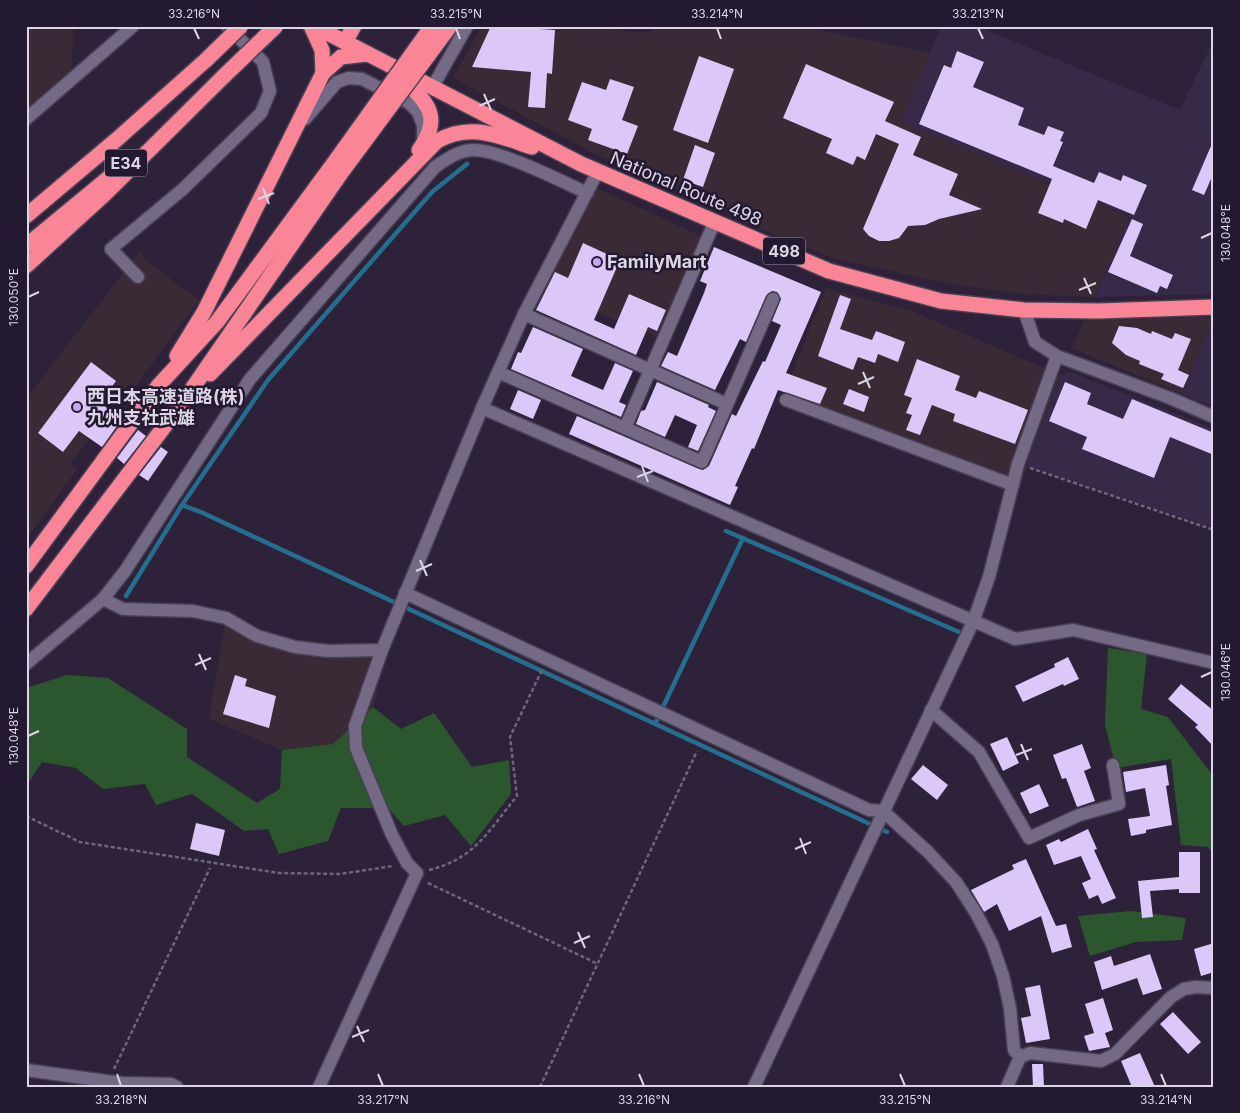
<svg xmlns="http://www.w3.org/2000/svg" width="1240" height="1113" viewBox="0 0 1240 1113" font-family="Inter,'Noto Sans JP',sans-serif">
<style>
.commercial{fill:#3a2a35}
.built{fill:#372a48}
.green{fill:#2c562e}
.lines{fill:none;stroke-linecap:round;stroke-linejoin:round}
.stream{stroke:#246f90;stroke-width:4.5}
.building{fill:#dcc7f9}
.minor-casing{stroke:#484054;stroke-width:15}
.highway-casing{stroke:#484054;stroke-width:18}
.path{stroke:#6f667b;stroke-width:2.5;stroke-dasharray:4 2.5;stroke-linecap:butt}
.minor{stroke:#756a86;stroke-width:12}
.highway{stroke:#f98597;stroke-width:15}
.highway-bridge-casing{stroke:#484054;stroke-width:18;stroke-linecap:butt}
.highway-bridge{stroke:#f98597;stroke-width:15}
.ticks{fill:none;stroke:#dbd5e5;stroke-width:2}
.poi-dot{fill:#c9a5ee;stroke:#231930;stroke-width:2}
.labels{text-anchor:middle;stroke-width:5;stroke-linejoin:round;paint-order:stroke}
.shield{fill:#231930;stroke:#a49daf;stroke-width:1}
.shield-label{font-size:16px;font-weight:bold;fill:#dbd5e5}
.street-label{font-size:18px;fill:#dbd5e5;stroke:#231930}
.poi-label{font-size:18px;font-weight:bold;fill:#dbd5e5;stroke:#231930;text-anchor:start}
.neatline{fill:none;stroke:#dbd5e5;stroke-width:2}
.ticks-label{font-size:12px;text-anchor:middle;fill:#dbd5e5}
</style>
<rect width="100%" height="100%" fill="#2d223a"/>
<g class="commercial">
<path d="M26,26H74L71,71L26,109Z"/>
<path d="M482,26H558L651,33L654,26H799L930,53L902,122L1129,217L1095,297L1021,294L944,283L830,257L746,223L739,214L595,154L453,78Z"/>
<path d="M586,183L701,236L658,337L533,286Z"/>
<path d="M140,251L148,262L199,300L135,387L129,383L71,464L77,469L26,540V399Z"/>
<path d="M826,288L914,312L1060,375L1019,491L780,403Z"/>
<path d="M1214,317L1183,394L1072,348L1084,320Z"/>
<path d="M227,613L262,633L299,644L388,646L373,707L333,744L282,750L209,719Z"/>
</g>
<g class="built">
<path d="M941,26H976L1180,110L1214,39V294L1095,297L1129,216L901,122Z"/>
<path d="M1214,317V407L1183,394Z"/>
<path d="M1070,372L1214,429V528L1026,466L1060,375Z"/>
</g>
<g class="green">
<path d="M1108,648L1147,654L1141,709L1168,717L1214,777V854L1208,847L1181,845L1171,759L1116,768L1105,725Z"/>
<path d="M67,675L108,678L187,729V757L257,803L280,789L282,750L333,744L373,707L401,729L434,713L472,767L509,760L511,794L471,846L445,815L404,826L388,808H341L328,841L279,854L268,829L244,831L192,794L156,805L145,784L103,789L76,768L42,762L27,785L26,688Z"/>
<path d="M1131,911L1186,918L1182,940L1136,942L1090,956L1078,916Z"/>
</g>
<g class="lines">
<g class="stream">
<path d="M182,505L203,513L887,832"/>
<path d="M726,531L959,632"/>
<path d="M126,596L182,505L268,380L432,192L467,164"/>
<path d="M655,724L743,538"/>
</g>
</g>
<g class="building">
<path d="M491,26L555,30L552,74L547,73L545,108L528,107L531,72L472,67Z"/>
<path d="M957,51L984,62L973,87L1024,108L1018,125L1044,135L1048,126L1064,132L1060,141L1063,142L1053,166L1094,183L1099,172L1121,181L1123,175L1147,185L1134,215L1098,200L1086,229L1064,219L1063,223L1038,213L1052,179L919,124L944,65L951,68Z"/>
<path d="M699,56L734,69L708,143L673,130Z"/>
<path d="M806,64L894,102L885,121L921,137L913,155L958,174L949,195L982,209L939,219L925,225L908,226L899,238L889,241H879L869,236L863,229L899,144L876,134L865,160L857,156L853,165L826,153L832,139L783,118Z"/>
<path d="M610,79L634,87L622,120L638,126L627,154L588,140L592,129L568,120L582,82L606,90Z"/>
<path d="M1214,139V172L1204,195L1192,190Z"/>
<path d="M695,145L715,153L703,187L683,180Z"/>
<path d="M1132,219L1143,224L1130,256L1173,275L1167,289L1160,286L1157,293L1108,272Z"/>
<path d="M583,243L620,260L594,320L614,329L629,294L666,310L657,331L648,327L636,355L536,310L555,272L568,278Z"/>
<path d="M714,247L821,292L786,373L827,388L820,404L778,390L754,449L752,448L735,486L738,487L730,505L569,434L577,416L699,469L703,470L709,466L732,414L736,416L763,361L765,362L781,325L772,321L781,299L777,292L772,291L766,296L746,342L740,339L715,390L661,366L668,352L677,356L704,293L707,284L700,281Z"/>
<path d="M840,295L851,299L840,329L872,340L876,331L905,342L898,362L878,354L875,363L858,357L853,370L818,356Z"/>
<path d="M1119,326L1137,328L1151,334L1152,331L1172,339L1175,333L1191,339L1178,370L1189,375L1183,388L1161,379L1164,374L1139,364L1140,361L1126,355L1112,343Z"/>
<path d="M533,327L583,349L571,376L603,390L615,363L633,371L619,402L626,405L621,417L511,369L518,352L521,353Z"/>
<path d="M917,359L960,376L955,390L976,398L979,391L1028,410L1015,444L953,421L955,414L932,405L920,435L906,430L912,415L906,413L912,398L904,395Z"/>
<path d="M91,362L116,381L100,403L122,419L102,447L79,431L63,452L38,433Z"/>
<path d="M657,382L709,405L708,407L716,411L698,451L688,447L697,425L675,415L665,437L636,424L641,411L645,410Z"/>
<path d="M1065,382L1091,393L1087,404L1123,419L1132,399L1214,433V455L1170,437L1154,478L1082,449L1087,437L1049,421Z"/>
<path d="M849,389L869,397L864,412L843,404Z"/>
<path d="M518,390L541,400L533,419L510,409Z"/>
<path d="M138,430L146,436L124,464L117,458Z"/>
<path d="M161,447L168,452L148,481L139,475Z"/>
<path d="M1068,657L1079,679L1064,686L1063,684L1023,702L1015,686L1055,667L1054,664Z"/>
<path d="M235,675L247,679L245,686L276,696L269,728L223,714Z"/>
<path d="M1181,684L1214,711V747L1195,727L1198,725L1168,699Z"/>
<path d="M1007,737L1019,763L1003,771L990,744Z"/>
<path d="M1082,744L1091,768L1084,771L1095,801L1077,807L1066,778L1062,779L1053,755Z"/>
<path d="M923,765L948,785L937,800L911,779Z"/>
<path d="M1166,765L1169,785L1166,786L1172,825L1146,830V833L1131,836L1128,819L1150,816L1145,788L1126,792L1123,772Z"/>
<path d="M1039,784L1049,806L1030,814L1020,793Z"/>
<path d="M196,823L225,830L219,856L190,849Z"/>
<path d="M1088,829L1097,849L1094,850L1116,898L1102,904L1098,895L1089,899L1082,883L1091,879L1081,856L1054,865L1046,845L1059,839L1061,842Z"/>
<path d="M1179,852H1200V893H1179V889L1150,891L1153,917L1142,918L1138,881L1179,877Z"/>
<path d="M1026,859L1056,926L1066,924L1072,947L1052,953L1041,916L1009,931L997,904L984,912L971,890L1014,869L1012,865Z"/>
<path d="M1214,943V972L1201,976L1194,949Z"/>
<path d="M1150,954L1162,989L1143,995L1137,978L1102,990L1094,962L1111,956L1114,966Z"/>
<path d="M1040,985L1050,1039L1026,1043L1021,1018L1031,1016L1025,988Z"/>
<path d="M1103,998L1113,1030L1105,1033L1110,1047L1089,1051L1084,1036L1094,1033L1085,1004Z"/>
<path d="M1173,1012L1201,1042L1188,1054L1160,1024Z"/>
<path d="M1140,1053L1155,1087H1132L1121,1061Z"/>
<path d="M1032,1064H1043L1044,1087H1033Z"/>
</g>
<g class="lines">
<defs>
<g id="minor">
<path d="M432,88L467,26"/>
<path d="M26,119L133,26"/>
<path d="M305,119L337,82L349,78L362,79L409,103L418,112L423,125V141"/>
<path d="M138,277L111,249L183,189L261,113L270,91L263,62L227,26"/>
<path d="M1024,310L1035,342L1057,356L1170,398L1214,417"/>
<path d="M524,314L727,404"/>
<path d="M498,372L702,462L773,299"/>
<path d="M786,400L1013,485"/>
<path d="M482,408L1015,639L1073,630L1214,663"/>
<path d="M625,428L715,221"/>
<path d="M405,593L869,810L883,811L928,852L956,882L976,913L992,944L1003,976L1010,1008L1014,1050L1020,1057"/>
<path d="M103,599L123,609L193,611L226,618L257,636L295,647L328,651L382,650L482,408L524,314L598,171"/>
<path d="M26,664L103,599L125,571L250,379L435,167C447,159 459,150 474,150C500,150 561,181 587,193"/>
<path d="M931,710L979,752L1029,838L1079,815L1119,804L1113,765"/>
<path d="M26,1070L121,1083L171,1084L177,1087"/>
<path d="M319,1087L417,873L407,863L392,835L356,748L355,726L382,650"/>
<path d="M754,1087L973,622L989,577L1018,464L1057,356"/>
<path d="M1007,1087L1020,1057L1030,1053L1101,1061L1115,1054L1171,997L1184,989L1196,987L1214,988"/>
</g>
<g id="highway">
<path d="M314,26L581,164L829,271L941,301L1024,310L1099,311L1214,307"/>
<path d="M345,42L354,26"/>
<path d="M323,73L341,57L367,54"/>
<path d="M400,76C426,102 444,115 419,150"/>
<path d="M26,216L115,141L206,60"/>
<path d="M26,246L112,175"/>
<path d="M26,266L106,193L224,76"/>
<path d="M177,356L204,312L323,73L322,50L311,26"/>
<path d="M210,374L437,141C471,122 498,136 532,147"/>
<path d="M26,566L159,385L217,322L331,167"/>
<path d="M26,609L183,402L341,173"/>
</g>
</defs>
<use href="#minor" class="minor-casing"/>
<use href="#highway" class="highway-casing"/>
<g class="path">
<path d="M1030,468L1214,530"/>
<path d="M26,816L80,842L279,873L340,874L393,866"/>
<path d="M429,870C475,859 489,830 517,796L510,737L542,670"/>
<path d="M428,883L598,964"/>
<path d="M114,1069L210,868"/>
<path d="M540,1087L697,751"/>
</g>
<use href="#minor" class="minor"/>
<use href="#highway" class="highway"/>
<defs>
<g id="highway-bridge">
<path d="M206,60L241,26"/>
<path d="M224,76L276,26"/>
<path d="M331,167L432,26"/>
<path d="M341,173L450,26"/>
</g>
</defs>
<use href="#highway-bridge" class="highway-bridge-casing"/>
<use href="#highway-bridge" class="highway-bridge"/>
</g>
<path class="ticks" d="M194,28L199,39M456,28L460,39M717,28L721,39M978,28L983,39M484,94L491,110M479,106L495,99M263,188L269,204M258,199L274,193M1201,238L1212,233M1084,278L1091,294M1079,290L1096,283M28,297L39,292M863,372L870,388M858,384L874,377M642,466L648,482M637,477L653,471M420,560L427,576M416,571L432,564M199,654L206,670M195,665L211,658M1201,677L1212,672M28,736L39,731M1021,744L1028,760M1016,755L1032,749M800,838L806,854M795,849L811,842M578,932L585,948M574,943L590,936M357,1026L364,1042M352,1037L369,1030M117,1074L121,1086M378,1074L383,1086M639,1074L644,1086M900,1074L905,1086M1161,1074L1166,1086"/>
<g class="poi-dot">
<circle cx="597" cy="262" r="5"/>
<circle cx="77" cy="407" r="5"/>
</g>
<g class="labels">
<g class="shield">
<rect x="105" y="149.5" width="42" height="27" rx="4"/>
<rect x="763" y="237.5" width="42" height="27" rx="4"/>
</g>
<g class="shield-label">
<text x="126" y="169">E34</text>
<text x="784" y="257">498</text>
</g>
<g class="street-label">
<text transform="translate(686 189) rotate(23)" y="6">National Route 498</text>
</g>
<g class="poi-label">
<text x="607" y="268">FamilyMart</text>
<text x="87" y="403">西日本高速道路(株)<tspan x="87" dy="21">九州支社武雄</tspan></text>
</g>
</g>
<rect width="1240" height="1113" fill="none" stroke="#231930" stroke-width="55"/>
<rect x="28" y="28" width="1184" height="1058" class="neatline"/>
<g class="ticks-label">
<text x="194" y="18">33.216°N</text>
<text x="456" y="18">33.215°N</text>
<text x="717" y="18">33.214°N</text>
<text x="978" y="18">33.213°N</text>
<text transform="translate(1226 233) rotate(-90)" y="4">130.048°E</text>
<text transform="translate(14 297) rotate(-90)" y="4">130.050°E</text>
<text transform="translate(1226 672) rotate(-90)" y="4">130.046°E</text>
<text transform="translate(14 736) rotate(-90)" y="4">130.048°E</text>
<text x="121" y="1104">33.218°N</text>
<text x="383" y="1104">33.217°N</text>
<text x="644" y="1104">33.216°N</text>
<text x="905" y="1104">33.215°N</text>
<text x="1166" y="1104">33.214°N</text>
</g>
</svg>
